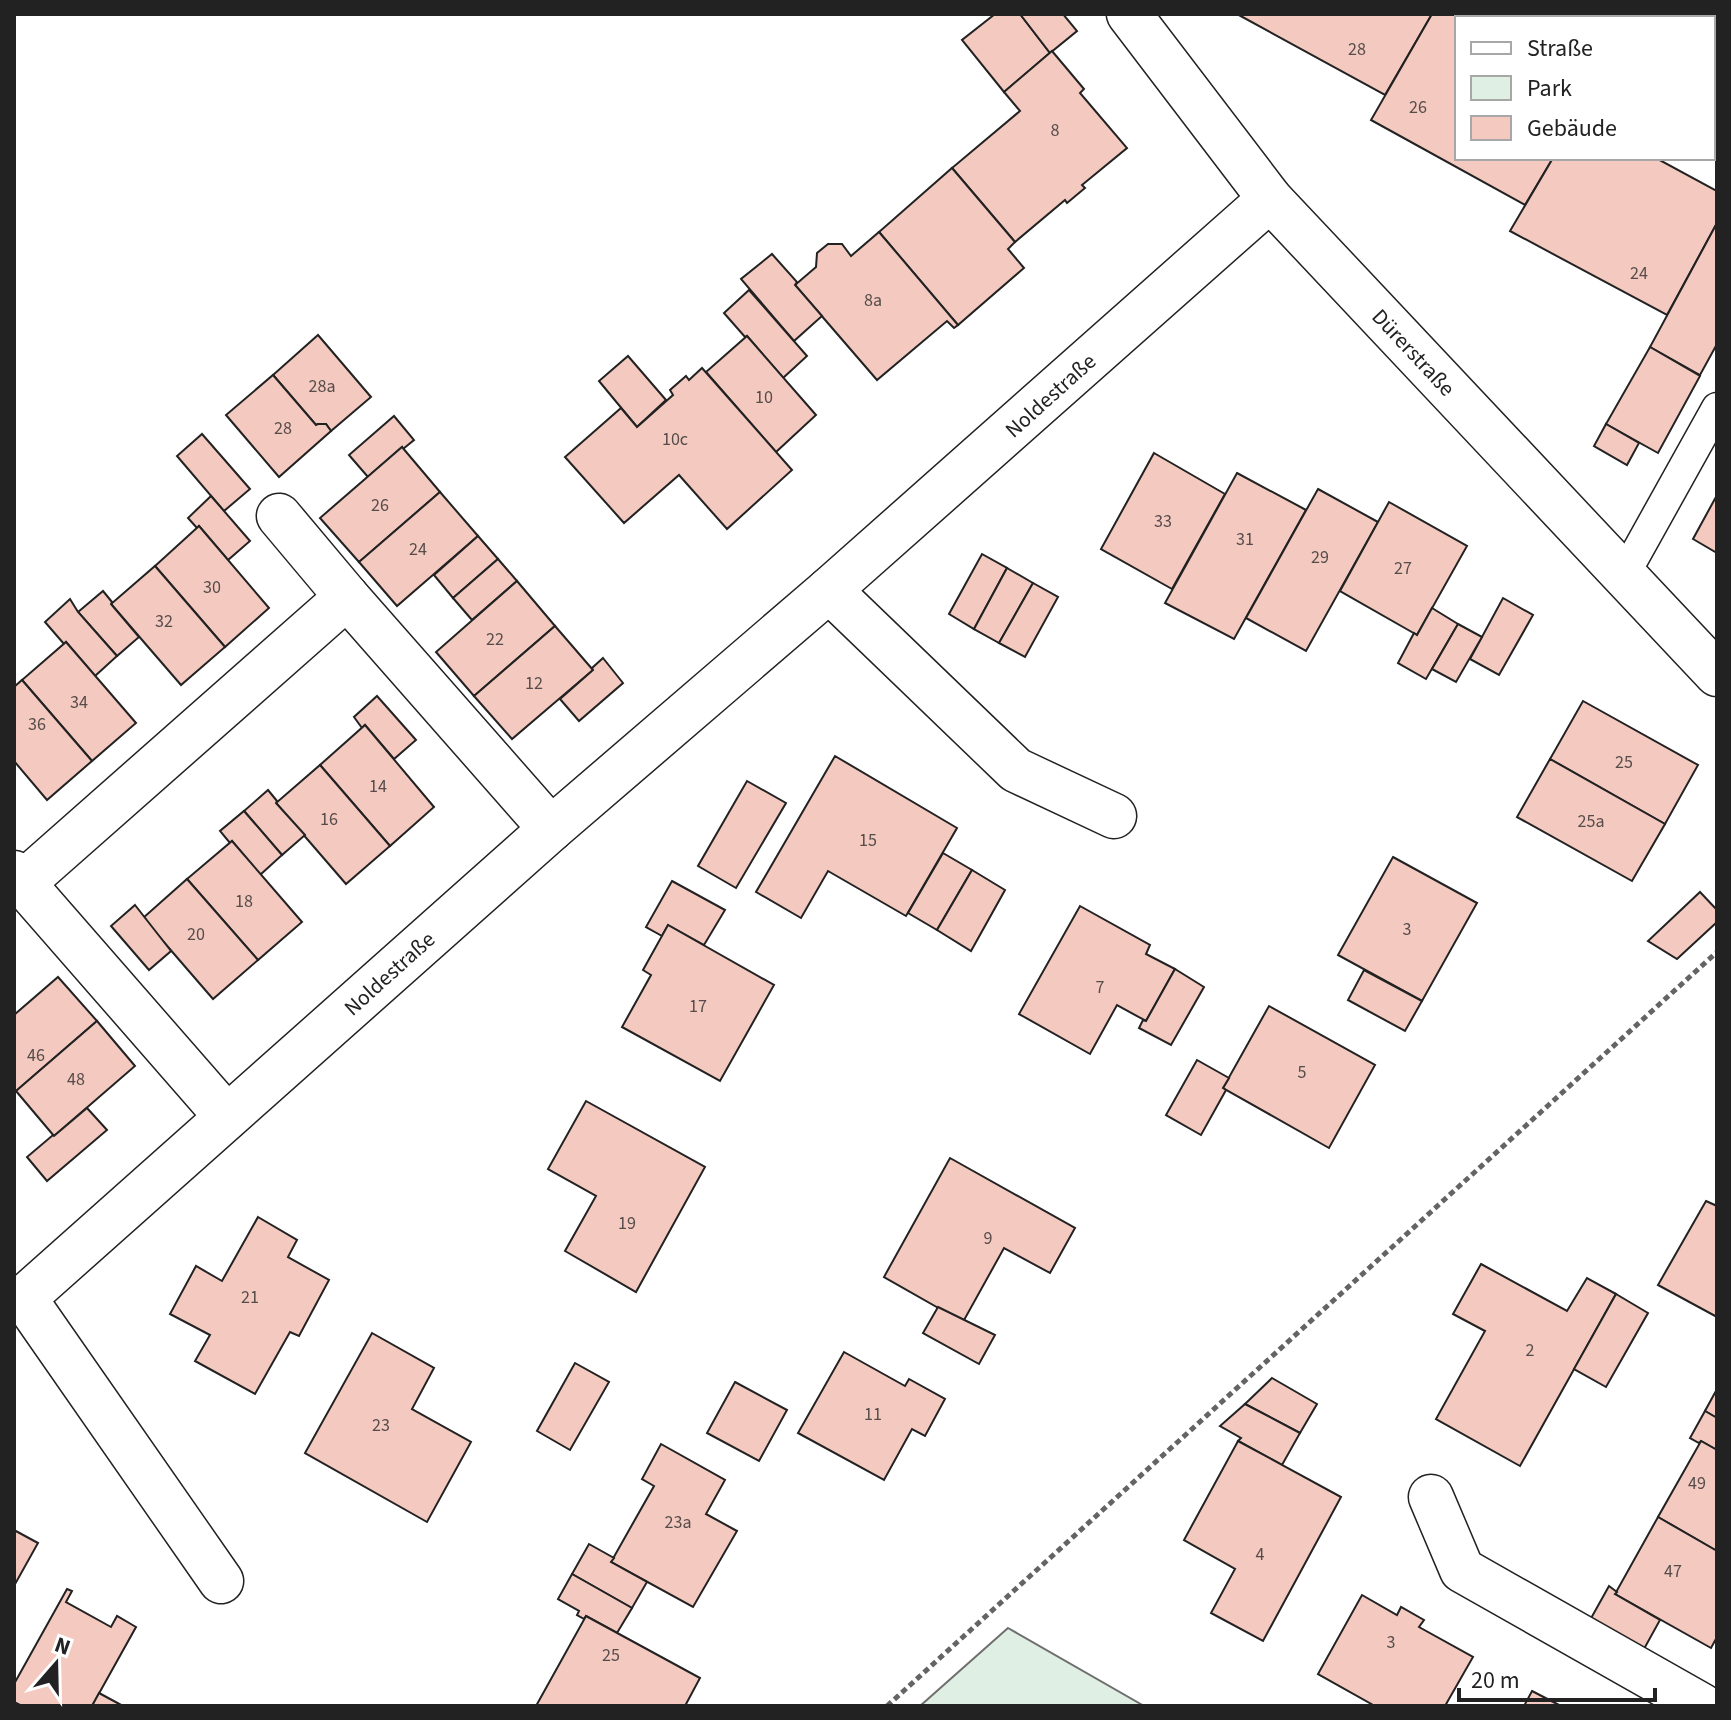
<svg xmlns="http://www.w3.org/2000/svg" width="1731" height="1720" viewBox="0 0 1731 1720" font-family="'Source Sans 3',sans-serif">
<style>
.green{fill:#e0efe3;stroke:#6f6f6f;stroke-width:2}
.building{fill:#f3c9c0;stroke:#222;stroke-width:2}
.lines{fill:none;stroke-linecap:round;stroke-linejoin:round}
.service-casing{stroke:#222;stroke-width:33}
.minor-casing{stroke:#222;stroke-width:47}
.path{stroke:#646464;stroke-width:5;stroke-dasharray:6 4;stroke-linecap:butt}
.service{stroke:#fff;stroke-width:30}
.minor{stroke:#fff;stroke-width:44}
.labels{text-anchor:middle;stroke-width:6;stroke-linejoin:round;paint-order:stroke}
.number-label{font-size:18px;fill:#564c4a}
.street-label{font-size:22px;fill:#222;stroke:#fff}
</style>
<rect width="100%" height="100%" fill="#fff"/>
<path class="green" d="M1008,1628L1144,1706H920Z"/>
<g class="building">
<path d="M995,14H1020L1050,53L1004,92L962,40Z"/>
<path d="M1020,14H1063L1077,31L1050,53Z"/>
<path d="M1237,14H1432L1385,95Z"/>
<path d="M1432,14H1453L1461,18H1457V158H1553L1525,205L1371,120Z"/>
<path d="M1052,51L1084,89L1080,93L1127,148L1082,185L1085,188L1067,203L1065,200L1015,242L952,168L1020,111L1004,92Z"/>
<path d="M1553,158H1656L1717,191V223L1667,315L1510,231Z"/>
<path d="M952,168L1015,242L1008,249L1024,268L958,325L879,232Z"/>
<path d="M1717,223V344L1700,375L1650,347Z"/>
<path d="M879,232L958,325L954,328L947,321L877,380L795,285L816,267L817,253L828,244H842L851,256Z"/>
<path d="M772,254L797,282L795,285L822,316L794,341L741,279Z"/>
<path d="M749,290L807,356L783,378L747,336L745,337L724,313Z"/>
<path d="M318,335L371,397L331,431L326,424H318L316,425L273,375Z"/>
<path d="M747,336L816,415L776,452L706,372Z"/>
<path d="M1650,347L1700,376L1658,453L1606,424Z"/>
<path d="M628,356L666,400L637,427L599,381Z"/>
<path d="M702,368L792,470L727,529L679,475L624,523L565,457L621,408L637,427L673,395L670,390L686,376L689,380Z"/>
<path d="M273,375L316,425L318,424H326L331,431L279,477L226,415Z"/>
<path d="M394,416L414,440L403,449L402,447L368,477L349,455Z"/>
<path d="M1606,424L1639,443L1627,465L1594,446Z"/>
<path d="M202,434L250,489L224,511L177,456Z"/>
<path d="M402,447L440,492L359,562L320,518Z"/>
<path d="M1154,453L1225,494L1172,589L1101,549Z"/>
<path d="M1237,473L1306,510L1234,639L1165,603Z"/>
<path d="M1318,489L1378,522L1306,651L1246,618Z"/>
<path d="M440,492L478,536L397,606L359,562Z"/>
<path d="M1717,495V553L1693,539Z"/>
<path d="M211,496L250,541L228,560L199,526L197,528L188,518Z"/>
<path d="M1389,502L1467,546L1417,635L1340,591Z"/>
<path d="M199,526L269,608L225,647L155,566Z"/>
<path d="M478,536L498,559L453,598L434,575Z"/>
<path d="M982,554L1007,568L974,629L949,614Z"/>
<path d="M498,559L517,581L472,620L453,598Z"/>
<path d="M155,566L225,647L181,685L111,604Z"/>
<path d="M1007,568L1033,583L999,643L974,629Z"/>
<path d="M517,581L555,626L474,696L436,652Z"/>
<path d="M1033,583L1058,597L1025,657L999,643Z"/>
<path d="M103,591L112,602L111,604L139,637L117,656L78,612Z"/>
<path d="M1503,598L1533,615L1499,675L1470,659Z"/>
<path d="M70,599L78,612L117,656L95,676L66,642L64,644L45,622Z"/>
<path d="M1432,608L1458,624L1426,679L1398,663L1414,633L1417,635Z"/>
<path d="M1458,624L1482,637L1456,682L1432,669Z"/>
<path d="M555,626L593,670L512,739L474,696Z"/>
<path d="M66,642L136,723L92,761L22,680Z"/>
<path d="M603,658L623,683L579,721L560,699L593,670L592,668Z"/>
<path d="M22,680L92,761L47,800L14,761V687Z"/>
<path d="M377,696L416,740L394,759L365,725L362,728L354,717Z"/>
<path d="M1583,701L1698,765L1665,824L1550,759Z"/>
<path d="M365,725L434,807L390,846L320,765Z"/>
<path d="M835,756L957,828L906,916L828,871L801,918L756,892Z"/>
<path d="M1550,759L1665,824L1632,881L1517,817Z"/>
<path d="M320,765L390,846L346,884L276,803Z"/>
<path d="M747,781L786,803L736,888L698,866Z"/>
<path d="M268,790L277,801L276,803L305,835L282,855L244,811Z"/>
<path d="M244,811L282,855L260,875L232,841L230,843L220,831Z"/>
<path d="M232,841L302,922L258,960L187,879Z"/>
<path d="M943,853L972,870L937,930L908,913Z"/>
<path d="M1393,857L1477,903L1422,1001L1338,955Z"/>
<path d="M972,870L1005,890L971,951L937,930Z"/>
<path d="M187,879L258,960L213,999L143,918Z"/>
<path d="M672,881L725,910L704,945L668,925L662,936L646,927Z"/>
<path d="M1700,892L1717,910V922L1677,959L1648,941Z"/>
<path d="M135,905L171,951L149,970L111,926Z"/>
<path d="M1080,906L1150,945L1146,954L1175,969L1146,1021L1117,1005L1090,1054L1019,1014Z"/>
<path d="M668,925L774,985L720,1081L622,1027L651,975L643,970Z"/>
<path d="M1175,969L1204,987L1171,1045L1139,1028L1143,1020L1146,1021Z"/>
<path d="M1364,970L1422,1001L1405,1031L1348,1000Z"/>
<path d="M58,977L97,1021L16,1091L14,1089V1015Z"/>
<path d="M1269,1006L1375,1065L1329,1148L1223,1088Z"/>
<path d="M97,1021L135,1066L54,1136L16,1091Z"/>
<path d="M1197,1060L1229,1078L1223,1088L1226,1090L1201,1135L1166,1115Z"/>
<path d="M586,1101L705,1167L636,1292L565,1251L596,1196L548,1169Z"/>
<path d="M87,1108L107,1130L47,1181L27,1157L53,1135L54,1136Z"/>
<path d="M950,1158L1075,1228L1050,1273L1004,1248L963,1322L884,1277Z"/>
<path d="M1706,1201L1717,1206V1317L1658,1285Z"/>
<path d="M258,1217L297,1240L288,1257L329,1280L299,1336L290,1332L255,1394L195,1361L210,1335L170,1314L196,1266L222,1281Z"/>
<path d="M1481,1264L1567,1311L1587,1278L1616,1294L1520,1466L1436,1419L1485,1331L1453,1314Z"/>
<path d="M1616,1294L1648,1313L1606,1387L1574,1369Z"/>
<path d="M938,1307L995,1335L979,1364L923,1333Z"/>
<path d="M372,1333L434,1368L412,1409L471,1442L427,1522L305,1453Z"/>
<path d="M844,1352L905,1386L909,1379L945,1399L925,1436L912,1429L884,1480L798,1433Z"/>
<path d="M575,1363L609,1382L570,1450L537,1431Z"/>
<path d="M1272,1378L1317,1404L1300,1433L1245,1404Z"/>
<path d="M735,1382L787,1410L759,1461L707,1433Z"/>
<path d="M1717,1389V1418L1705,1411Z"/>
<path d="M1245,1404L1300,1433L1282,1465L1238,1441L1241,1438L1220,1426Z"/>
<path d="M1705,1411L1717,1418V1450L1701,1441L1699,1443L1690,1438Z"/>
<path d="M1238,1441L1341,1497L1263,1641L1211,1613L1235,1569L1184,1540Z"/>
<path d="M1701,1441L1717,1450V1551L1658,1517Z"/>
<path d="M661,1444L725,1480L706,1514L737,1531L693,1607L611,1562L654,1486L642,1479Z"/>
<path d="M1658,1517L1717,1551V1637L1711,1648L1615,1594Z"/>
<path d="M14,1530L38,1543L14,1586Z"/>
<path d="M589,1544L614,1558L611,1562L647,1582L632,1608L572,1574Z"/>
<path d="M572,1574L632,1608L617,1633L586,1616L584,1619L577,1615L579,1611L558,1599Z"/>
<path d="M1609,1586L1617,1592L1615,1594L1660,1620L1644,1649L1590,1620Z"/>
<path d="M67,1589L72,1591L66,1602L111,1627L117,1616L136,1627L92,1706H22L14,1702V1684Z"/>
<path d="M1362,1595L1397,1615L1401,1607L1424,1620L1419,1627L1473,1657L1445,1706H1375L1318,1674Z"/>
<path d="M586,1616L700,1678L685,1706H536Z"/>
<path d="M1532,1691L1561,1706H1524Z"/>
<path d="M99,1693L123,1706H92Z"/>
</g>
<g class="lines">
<defs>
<path id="service" d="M1624,575L1717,408"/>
<g id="minor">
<path d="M1129,14L1270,199L1717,674"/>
<path d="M279,516L347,597L551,829"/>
<path d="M829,590L1016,770L1114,816"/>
<path d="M14,873L227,1117"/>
<path d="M23,883L347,597"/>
<path d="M1431,1497L1462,1570L1702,1706"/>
<path d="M221,1581L24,1298L551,829L829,590L1270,199"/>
</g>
</defs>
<use href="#service" class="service-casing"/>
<use href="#minor" class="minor-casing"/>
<path class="path" d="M887,1706L1717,952"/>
<use href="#service" class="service"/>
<use href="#minor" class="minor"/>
</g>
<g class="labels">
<g class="number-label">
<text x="1357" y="55">28</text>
<text x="1418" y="113">26</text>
<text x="1055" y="136">8</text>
<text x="1639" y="279">24</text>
<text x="873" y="306">8a</text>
<text x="322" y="392">28a</text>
<text x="764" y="403">10</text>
<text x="283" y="434">28</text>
<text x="675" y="445">10c</text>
<text x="380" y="511">26</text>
<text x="1163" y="527">33</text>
<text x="1245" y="545">31</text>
<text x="418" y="555">24</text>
<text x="1320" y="563">29</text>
<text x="1403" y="574">27</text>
<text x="212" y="593">30</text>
<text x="164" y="627">32</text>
<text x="495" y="645">22</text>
<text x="534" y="689">12</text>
<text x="79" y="708">34</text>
<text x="37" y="730">36</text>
<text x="1624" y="768">25</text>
<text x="378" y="792">14</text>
<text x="329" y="825">16</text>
<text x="1591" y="827">25a</text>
<text x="868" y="846">15</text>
<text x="244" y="907">18</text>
<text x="1407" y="935">3</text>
<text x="196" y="940">20</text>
<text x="1100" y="993">7</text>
<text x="698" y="1012">17</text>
<text x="36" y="1061">46</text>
<text x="1302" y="1078">5</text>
<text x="76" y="1085">48</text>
<text x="627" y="1229">19</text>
<text x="988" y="1244">9</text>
<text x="250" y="1303">21</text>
<text x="1530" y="1356">2</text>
<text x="873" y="1420">11</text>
<text x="381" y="1431">23</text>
<text x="1697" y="1489">49</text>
<text x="678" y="1528">23a</text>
<text x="1260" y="1560">4</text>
<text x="1673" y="1577">47</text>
<text x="1391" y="1648">3</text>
<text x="611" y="1661">25</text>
</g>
<g class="street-label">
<text transform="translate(1414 352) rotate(47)" y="8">Dürerstraße</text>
<text transform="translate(1050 395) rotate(-42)" y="8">Noldestraße</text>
<text transform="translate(389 973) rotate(-42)" y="8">Noldestraße</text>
</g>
</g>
<rect width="1731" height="1720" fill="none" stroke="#222222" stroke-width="32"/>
<rect x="1455" y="16" width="260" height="144" fill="#ffffff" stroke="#a7a7a7" stroke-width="2"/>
<rect x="1471" y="42" width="40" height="12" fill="#ffffff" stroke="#a7a7a7" stroke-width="2"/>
<text x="1527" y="56" font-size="24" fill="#222222">Straße</text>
<rect x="1471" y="76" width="40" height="24" fill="#e0efe3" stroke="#a7a7a7" stroke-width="2"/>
<text x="1527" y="96" font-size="24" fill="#222222">Park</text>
<rect x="1471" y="116" width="40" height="24" fill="#f3c9c0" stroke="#a7a7a7" stroke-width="2"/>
<text x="1527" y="136" font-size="24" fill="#222222">Gebäude</text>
<g transform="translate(56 1664) rotate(20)" stroke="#ffffff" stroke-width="6" paint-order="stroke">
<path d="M0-6L14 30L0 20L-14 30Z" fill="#222222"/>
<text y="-12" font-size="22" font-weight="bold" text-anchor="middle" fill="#222222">N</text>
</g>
<path d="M1459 1688v12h196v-12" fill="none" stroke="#222222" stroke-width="4"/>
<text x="1471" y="1688" font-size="24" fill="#222222" stroke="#ffffff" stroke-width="6" paint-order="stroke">20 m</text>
</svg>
